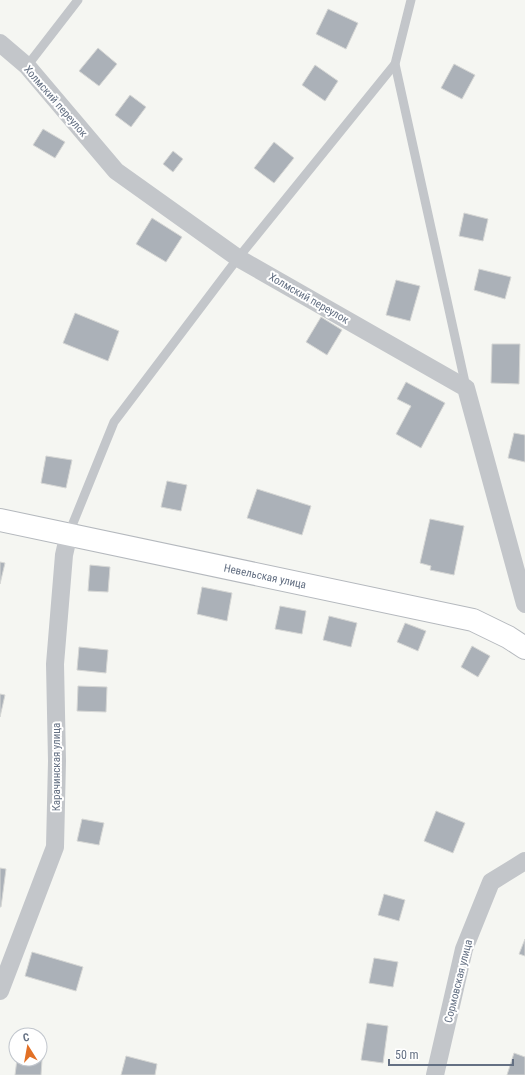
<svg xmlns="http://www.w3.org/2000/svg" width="525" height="1075" viewBox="0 0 525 1075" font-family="'Roboto Condensed',sans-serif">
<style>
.building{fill:#abb1b8;stroke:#d6d7d5}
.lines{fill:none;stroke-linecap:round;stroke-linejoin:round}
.secondary-casing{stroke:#b5b9be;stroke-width:24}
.lane{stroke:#c3c6ca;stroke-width:9}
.street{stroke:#c3c6ca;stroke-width:18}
.secondary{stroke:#fff;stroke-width:22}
.labels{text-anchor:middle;stroke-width:4;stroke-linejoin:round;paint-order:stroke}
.street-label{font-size:11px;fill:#647083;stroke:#fff}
</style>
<rect width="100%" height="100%" fill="#f5f6f2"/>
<g class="building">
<path d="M328,9L358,23L346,49L316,34Z"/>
<path d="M98,48L117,64L99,86L79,71Z"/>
<path d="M454,64L475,75L462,99L441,88Z"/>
<path d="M315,65L338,81L325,101L302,85Z"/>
<path d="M130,95L146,107L131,127L115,115Z"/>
<path d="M43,129L65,142L55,158L33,145Z"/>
<path d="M274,142L294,158L274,183L254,168Z"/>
<path d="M173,151L183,159L173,172L163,164Z"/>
<path d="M464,213L488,219L483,241L459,236Z"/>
<path d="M152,218L182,237L166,262L136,244Z"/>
<path d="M479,269L511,277L505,299L474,290Z"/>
<path d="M396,280L420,286L410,321L386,315Z"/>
<path d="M75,313L119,331L108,361L63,343Z"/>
<path d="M321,317L342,330L327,355L306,342Z"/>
<path d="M492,344H520L519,384L491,383Z"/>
<path d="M406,382L445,403L421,448L396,434L411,406L397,399Z"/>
<path d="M514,433L525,435V462L508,458Z"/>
<path d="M46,456L72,460L66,488L41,483Z"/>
<path d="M167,481L187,485L181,511L161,507Z"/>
<path d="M257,489L311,506L302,535L247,518Z"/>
<path d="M430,519L464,526L454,575L430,570L431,566L420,563Z"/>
<path d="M0,562L5,563L0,584Z"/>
<path d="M90,565L110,567L108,592L88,591Z"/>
<path d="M202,587L232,593L227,621L197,614Z"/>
<path d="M280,606L306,611L302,634L275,629Z"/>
<path d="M329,616L357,623L351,647L323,640Z"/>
<path d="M405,623L426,631L418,651L397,642Z"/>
<path d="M472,646L490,656L478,677L461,667Z"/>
<path d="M79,647L108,650L106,673L77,670Z"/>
<path d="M78,686L107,687L106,712L77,711Z"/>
<path d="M0,694L5,695L0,717Z"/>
<path d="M436,811L465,823L453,853L424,841Z"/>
<path d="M82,819L104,823L99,845L77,841Z"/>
<path d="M0,868L6,869L1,907H0Z"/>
<path d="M384,894L405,900L399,921L378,915Z"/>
<path d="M525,939V956L519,954Z"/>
<path d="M32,952L83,967L76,991L25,976Z"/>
<path d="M374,958L398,962L393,987L369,983Z"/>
<path d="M367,1023L388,1026L383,1063L361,1060Z"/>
<path d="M514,1053L525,1057V1075H507Z"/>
<path d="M126,1056L157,1064L155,1075H121Z"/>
<path d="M17,1059L42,1060L41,1075H15Z"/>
</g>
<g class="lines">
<defs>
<g id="secondary">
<path id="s1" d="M0,520L473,620L508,637L525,648"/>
</g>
</defs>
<use href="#secondary" class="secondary-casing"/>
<g class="lane">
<path d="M411,0L395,64L466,387"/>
<path d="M27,66L78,0"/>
<path d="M69,533L114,422L238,258L395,64"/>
</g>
<g class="street">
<path d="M0,43L27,66L116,171L238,258L466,388L525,604"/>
<path d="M0,991L55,847L57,761L55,664L64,555L69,533"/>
<path d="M435,1075L464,949L491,882L525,861"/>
</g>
<use href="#secondary" class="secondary"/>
</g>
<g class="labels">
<g class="street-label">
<text transform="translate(56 101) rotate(49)" y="4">Холмский переулок</text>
<text transform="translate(309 298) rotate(30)" y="4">Холмский переулок</text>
<text dy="4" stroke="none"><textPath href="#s1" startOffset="271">Невельская улица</textPath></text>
<text transform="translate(56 767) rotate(-90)" y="4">Карачинская улица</text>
<text transform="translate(458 981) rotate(-76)" y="4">Сормовская улица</text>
</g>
</g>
<g transform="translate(28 1047) rotate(349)"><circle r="19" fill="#ffffff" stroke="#c1c6cd"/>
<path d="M0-3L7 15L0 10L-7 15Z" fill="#e27025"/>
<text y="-6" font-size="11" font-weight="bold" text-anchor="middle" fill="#647083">С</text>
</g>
<path d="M389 1059v6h124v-6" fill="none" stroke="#647083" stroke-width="2"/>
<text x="395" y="1059" font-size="12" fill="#647083" stroke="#ffffff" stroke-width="3" paint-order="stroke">50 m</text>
</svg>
